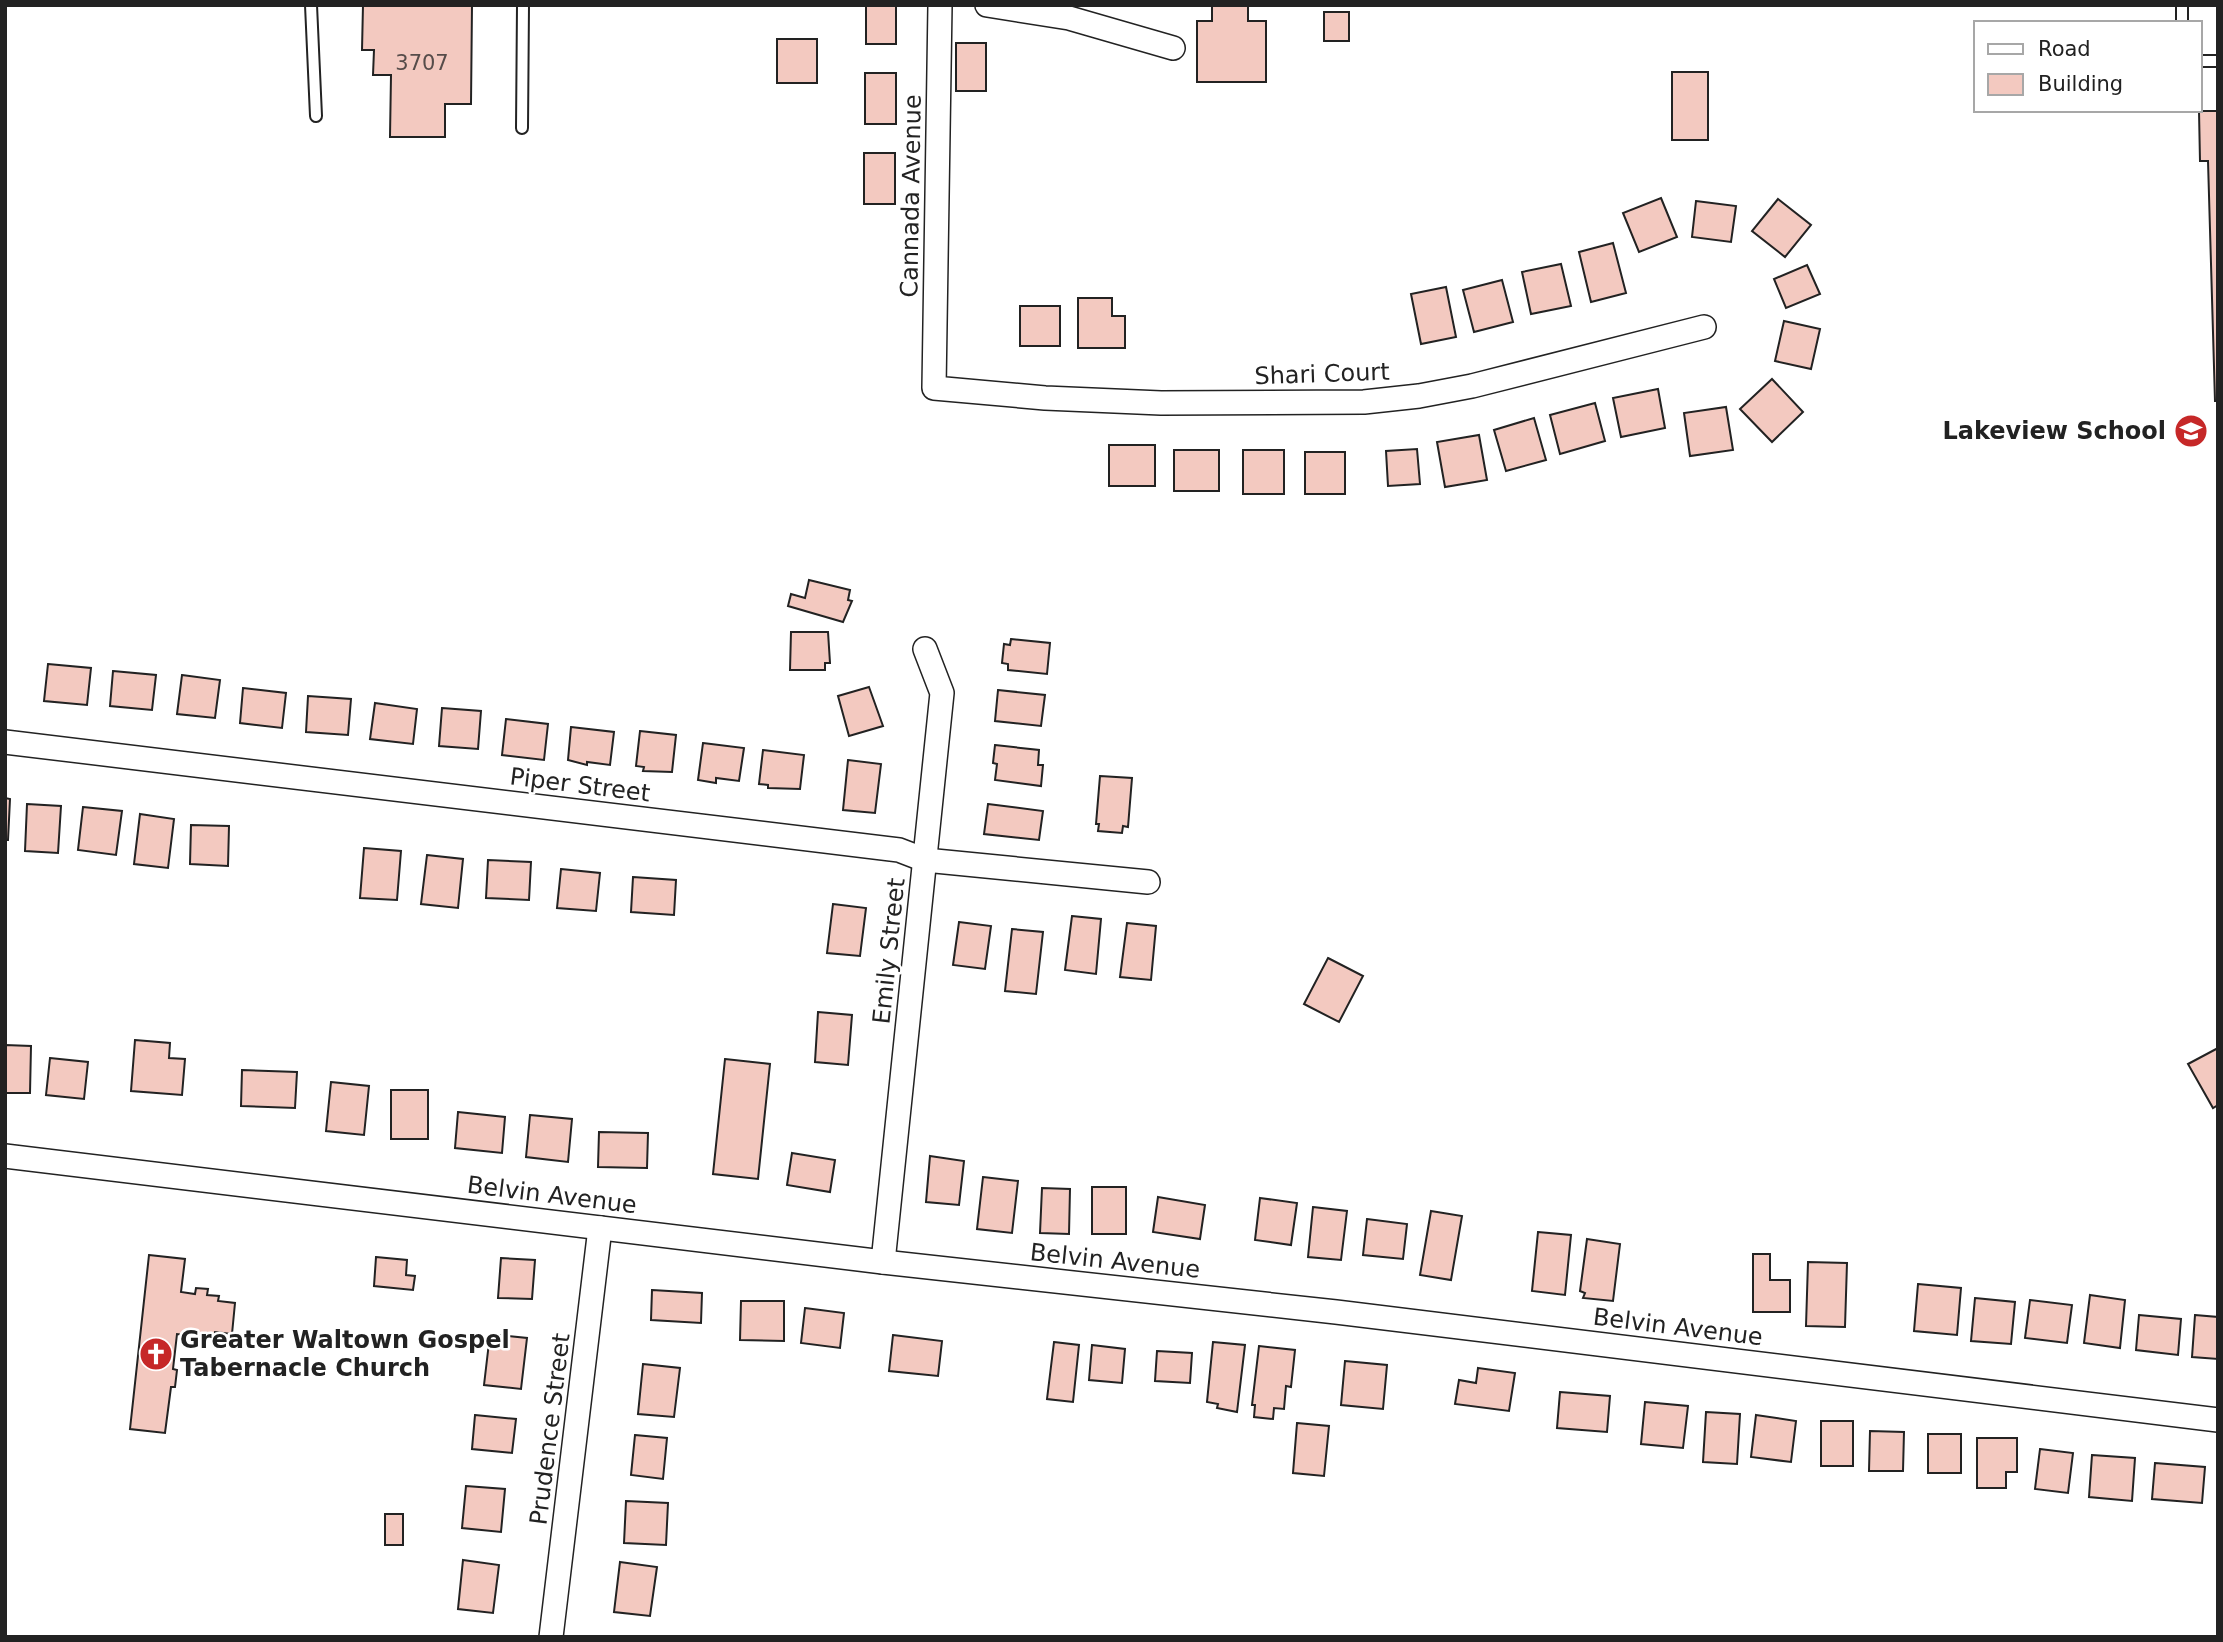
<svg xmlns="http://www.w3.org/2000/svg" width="2223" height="1642" viewBox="0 0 2223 1642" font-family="'DejaVu Sans',sans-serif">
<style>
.building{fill:#f3c9c0;stroke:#222;stroke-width:2}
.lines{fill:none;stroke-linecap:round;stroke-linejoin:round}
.service-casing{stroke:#222;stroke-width:14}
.minor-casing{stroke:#222;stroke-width:26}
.service{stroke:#fff;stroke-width:10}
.minor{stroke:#fff;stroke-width:23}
.labels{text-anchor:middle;stroke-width:5;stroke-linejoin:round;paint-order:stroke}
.number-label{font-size:21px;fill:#564c4a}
.street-label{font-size:24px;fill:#222;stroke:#fff}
.poi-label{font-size:24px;font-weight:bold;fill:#222;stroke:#fff;text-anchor:end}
</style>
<rect width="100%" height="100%" fill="#fff"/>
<g class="building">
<path d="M363,5H472L471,104H445V137H390L391,75H373L374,50H362Z"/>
<rect x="866" y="5" width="30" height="39"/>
<path d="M1212,5H1248V21H1266V82H1197V21H1212Z"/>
<rect x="1324" y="12" width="25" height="29"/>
<rect x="777" y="39" width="40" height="44"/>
<rect x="956" y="43" width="30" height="48"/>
<rect x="1672" y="72" width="36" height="68"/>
<rect x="865" y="73" width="31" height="51"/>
<path d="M2199,111H2218V401H2215L2208,161H2200Z"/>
<rect x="864" y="153" width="31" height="51"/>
<path d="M1661,198L1677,237L1639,252L1623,213Z"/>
<path d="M1778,199L1811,225L1785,257L1752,231Z"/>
<path d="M1696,201L1736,206L1731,242L1692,237Z"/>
<path d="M1613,243L1626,293L1591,302L1579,252Z"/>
<path d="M1561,264L1571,306L1531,314L1522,272Z"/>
<path d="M1807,265L1820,294L1786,308L1774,279Z"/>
<path d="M1502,280L1513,322L1474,332L1463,290Z"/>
<path d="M1446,287L1456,337L1421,344L1411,294Z"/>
<path d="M1078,298H1112V316H1125V348H1078Z"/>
<rect x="1020" y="306" width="40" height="40"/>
<path d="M1784,321L1820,329L1811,369L1775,361Z"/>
<path d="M1772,379L1803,412L1772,442L1740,409Z"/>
<path d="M1658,389L1665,428L1621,437L1613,398Z"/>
<path d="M1595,403L1605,441L1560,454L1550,415Z"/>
<path d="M1726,407L1733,450L1690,456L1684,413Z"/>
<path d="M1534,418L1546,460L1506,471L1494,430Z"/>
<path d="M1479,435L1487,480L1445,487L1437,442Z"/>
<rect x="1109" y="445" width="46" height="41"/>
<path d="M1417,449L1420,484L1388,486L1386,451Z"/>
<rect x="1174" y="450" width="45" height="41"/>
<rect x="1243" y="450" width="41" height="44"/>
<rect x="1305" y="452" width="40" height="42"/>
<path d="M809,580L850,590L848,600L852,601L843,622L788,606L791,594L805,598Z"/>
<path d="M791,632H828L830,663H825V670H790Z"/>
<path d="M1011,639L1050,643L1047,674L1008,670V664L1002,663L1004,644L1010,645Z"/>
<path d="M48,664L91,668L87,705L44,701Z"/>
<path d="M113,671L156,675L152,710L110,706Z"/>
<path d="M182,675L220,680L215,718L177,714Z"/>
<path d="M869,687L883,726L849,736L838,696Z"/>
<path d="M243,688L286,693L282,728L240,723Z"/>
<path d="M998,690L1045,695L1041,726L995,721Z"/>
<path d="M308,696L351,699L348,735L306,732Z"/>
<path d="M375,703L417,709L413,744L370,739Z"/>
<path d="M442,708L481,711L478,749L439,746Z"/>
<path d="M506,719L548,724L544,760L502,755Z"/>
<path d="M571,727L614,732L610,765L587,762V765L568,760Z"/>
<path d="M640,731L676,735L672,772L643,771L644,767L636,766Z"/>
<path d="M703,743L744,748L739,781L716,778V783L698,780Z"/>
<path d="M995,745L1039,750L1038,765H1043L1041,786L995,780L997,764L993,763Z"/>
<path d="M763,750L804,755L800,789L768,788V785L759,784Z"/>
<path d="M848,760L881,764L875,813L843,810Z"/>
<path d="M1100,776L1132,778L1128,827L1123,826L1122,833L1098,831L1099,824H1096Z"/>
<path d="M5,798L10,799L8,840H5Z"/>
<path d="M27,804L61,806L58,853L25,851Z"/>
<path d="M988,804L1043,811L1039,840L984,834Z"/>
<path d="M83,807L122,811L116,855L78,850Z"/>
<path d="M140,814L174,819L168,868L134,864Z"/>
<path d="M191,825L229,826L228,866L190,864Z"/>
<path d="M364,848L401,851L397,900L360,898Z"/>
<path d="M427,855L463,859L458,908L421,904Z"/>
<path d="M488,860L531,862L529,900L486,898Z"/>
<path d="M561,869L600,873L596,911L557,908Z"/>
<path d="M633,877L676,880L674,915L631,912Z"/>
<path d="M833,904L866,908L860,956L827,953Z"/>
<path d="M1072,916L1101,919L1096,974L1065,970Z"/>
<path d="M959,922L991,926L985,969L953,965Z"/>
<path d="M1127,923L1156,926L1151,980L1120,977Z"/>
<path d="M1012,929L1043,932L1036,994L1005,991Z"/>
<path d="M1328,958L1363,976L1339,1022L1304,1004Z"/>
<path d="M818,1012L852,1015L848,1065L815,1062Z"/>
<path d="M135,1040L170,1043L169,1058L185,1059L182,1095L131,1091Z"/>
<path d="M5,1045L31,1046L30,1093H5Z"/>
<path d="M2218,1048V1105L2213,1108L2188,1064Z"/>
<path d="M50,1058L88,1062L84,1099L46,1095Z"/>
<path d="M725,1059L770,1064L758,1179L713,1174Z"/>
<path d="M242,1070L297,1072L295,1108L241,1106Z"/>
<path d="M331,1082L369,1086L364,1135L326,1131Z"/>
<rect x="391" y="1090" width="37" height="49"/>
<path d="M458,1112L505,1117L502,1153L455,1148Z"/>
<path d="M530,1115L572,1119L568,1162L526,1157Z"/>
<path d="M599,1132L648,1133L647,1168L598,1167Z"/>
<path d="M792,1153L835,1160L830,1192L787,1185Z"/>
<path d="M930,1156L964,1161L959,1205L926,1202Z"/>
<path d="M983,1177L1018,1181L1012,1233L977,1229Z"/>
<rect x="1092" y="1187" width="34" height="47"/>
<path d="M1042,1188L1070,1189L1069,1234L1040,1233Z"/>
<path d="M1158,1197L1205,1205L1200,1239L1153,1232Z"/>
<path d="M1260,1198L1297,1203L1291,1245L1255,1240Z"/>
<path d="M1313,1207L1347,1211L1341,1260L1308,1257Z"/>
<path d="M1431,1211L1462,1216L1451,1280L1420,1275Z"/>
<path d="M1367,1219L1407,1224L1403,1259L1363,1255Z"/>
<path d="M1538,1232L1571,1235L1565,1295L1532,1291Z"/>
<path d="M1587,1239L1620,1244L1613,1301L1583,1298L1585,1293L1580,1291Z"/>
<path d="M1753,1254H1770V1280H1790V1312H1753Z"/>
<path d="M149,1255L185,1259L181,1292L195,1294L196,1288L208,1289L207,1295L219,1296L218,1301L235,1303L232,1334L215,1332L214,1338L177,1334L173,1369L177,1370L175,1387H171L165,1433L130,1429Z"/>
<path d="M376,1257L407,1260L406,1275L415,1276L413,1290L374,1286Z"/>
<path d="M501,1258L535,1260L532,1299L498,1298Z"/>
<path d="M1808,1262L1847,1263L1845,1327L1806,1326Z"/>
<path d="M1918,1284L1961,1288L1957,1335L1914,1331Z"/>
<path d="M652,1290L702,1293L701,1323L651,1320Z"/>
<path d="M2090,1295L2125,1300L2120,1348L2084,1343Z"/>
<path d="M1975,1298L2015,1302L2011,1344L1971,1341Z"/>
<path d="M2030,1300L2072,1305L2067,1343L2025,1338Z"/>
<path d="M741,1301H784V1341L740,1340Z"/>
<path d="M805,1308L844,1313L840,1348L801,1343Z"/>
<path d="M2139,1315L2181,1319L2178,1355L2136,1350Z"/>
<path d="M2195,1315L2218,1317V1359L2192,1357Z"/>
<path d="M490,1334L527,1338L521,1389L484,1385Z"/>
<path d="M893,1335L942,1341L938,1376L889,1371Z"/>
<path d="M1054,1342L1079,1345L1073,1402L1047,1399Z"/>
<path d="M1213,1342L1245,1345L1237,1412L1217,1408L1218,1404L1207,1402Z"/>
<path d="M1092,1345L1125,1349L1122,1383L1089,1380Z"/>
<path d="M1259,1346L1295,1350L1291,1387L1286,1386L1284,1409L1274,1408L1273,1419L1254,1417L1255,1405H1252Z"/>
<path d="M1157,1351L1192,1353L1190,1383L1155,1381Z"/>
<path d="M1345,1361L1387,1365L1383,1409L1341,1405Z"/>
<path d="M643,1364L680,1368L674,1417L638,1414Z"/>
<path d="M1478,1368L1515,1373L1509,1411L1455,1404L1459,1380L1476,1383Z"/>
<path d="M1560,1392L1610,1396L1607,1432L1557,1428Z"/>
<path d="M1645,1402L1688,1406L1683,1448L1641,1444Z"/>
<path d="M1706,1412L1740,1414L1737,1464L1703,1462Z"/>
<path d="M475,1415L516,1419L512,1453L472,1449Z"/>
<path d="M1756,1415L1796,1421L1791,1462L1751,1457Z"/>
<rect x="1821" y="1421" width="32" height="45"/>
<path d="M1297,1423L1329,1426L1324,1476L1293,1473Z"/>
<path d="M1870,1431L1904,1432L1903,1471H1869Z"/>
<rect x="1928" y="1434" width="33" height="39"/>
<path d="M635,1435L667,1438L663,1479L631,1475Z"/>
<path d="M1977,1438H2017V1472H2006V1488H1977Z"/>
<path d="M2040,1449L2073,1453L2068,1493L2035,1489Z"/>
<path d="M2092,1455L2135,1458L2132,1501L2089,1497Z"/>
<path d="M2155,1463L2205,1467L2202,1503L2152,1499Z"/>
<path d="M466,1486L505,1489L501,1532L462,1528Z"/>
<path d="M626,1501L668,1503L666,1545L624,1543Z"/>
<rect x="385" y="1514" width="18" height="31"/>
<path d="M463,1560L499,1565L493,1613L458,1609Z"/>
<path d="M620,1562L657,1567L650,1616L614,1612Z"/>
</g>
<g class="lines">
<defs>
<g id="service">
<path d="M311,5L316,116"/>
<path d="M2182,5V23"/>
<path d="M2200,61H2218"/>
<path d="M522,128L523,5"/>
</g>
<g id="minor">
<path d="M940,5L934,388L1045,398L1161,403L1364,402L1419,396L1472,386L1704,327"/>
<path d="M987,5L1069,18L1173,48"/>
<path d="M5,742L899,850L925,860L1148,882"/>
<path d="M5,1156L883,1262L1336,1312L2218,1420"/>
<path d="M883,1262L942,693L925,649"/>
<path d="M551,1637L600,1228"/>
</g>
</defs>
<use href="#service" class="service-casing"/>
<use href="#minor" class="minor-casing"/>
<use href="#service" class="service"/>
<use href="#minor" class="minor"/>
</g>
<defs>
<symbol id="school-disc" viewBox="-11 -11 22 22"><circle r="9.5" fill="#c62828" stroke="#fff"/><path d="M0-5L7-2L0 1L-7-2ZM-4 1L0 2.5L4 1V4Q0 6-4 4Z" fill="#fff"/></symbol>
<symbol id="church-disc" viewBox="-11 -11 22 22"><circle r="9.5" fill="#c62828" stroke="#fff"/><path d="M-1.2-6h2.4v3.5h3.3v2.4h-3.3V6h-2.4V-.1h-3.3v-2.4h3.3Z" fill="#fff"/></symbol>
</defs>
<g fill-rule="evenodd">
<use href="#school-disc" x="2172" y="412" width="38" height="38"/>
<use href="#church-disc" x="137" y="1335" width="38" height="38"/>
</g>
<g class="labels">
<g class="number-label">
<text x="422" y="70">3707</text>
</g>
<g class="street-label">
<text transform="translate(911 196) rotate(-89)" y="8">Cannada Avenue</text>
<text transform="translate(1322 374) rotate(-2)" y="8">Shari Court</text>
<text transform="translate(580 785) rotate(7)" y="8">Piper Street</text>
<text transform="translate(889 951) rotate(-84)" y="8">Emily Street</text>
<text transform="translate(552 1195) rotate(7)" y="8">Belvin Avenue</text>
<text transform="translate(1115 1261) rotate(6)" y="8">Belvin Avenue</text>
<text transform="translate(1678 1327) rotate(7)" y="8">Belvin Avenue</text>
<text transform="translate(550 1429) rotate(-83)" y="8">Prudence Street</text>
</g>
<g class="poi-label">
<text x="2166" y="439">Lakeview School</text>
<text x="180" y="1348" text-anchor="start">Greater Waltown Gospel<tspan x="180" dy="28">Tabernacle Church</tspan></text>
</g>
</g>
<rect width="2223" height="1642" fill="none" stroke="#222222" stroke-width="14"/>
<rect x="1974" y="21" width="228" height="91" fill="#ffffff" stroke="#a7a7a7" stroke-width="2"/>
<rect x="1988" y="44" width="35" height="10" fill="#ffffff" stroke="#a7a7a7" stroke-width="2"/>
<text x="2038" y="56" font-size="21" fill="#222222">Road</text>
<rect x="1988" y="74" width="35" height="21" fill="#f3c9c0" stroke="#a7a7a7" stroke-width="2"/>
<text x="2038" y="91" font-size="21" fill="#222222">Building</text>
</svg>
